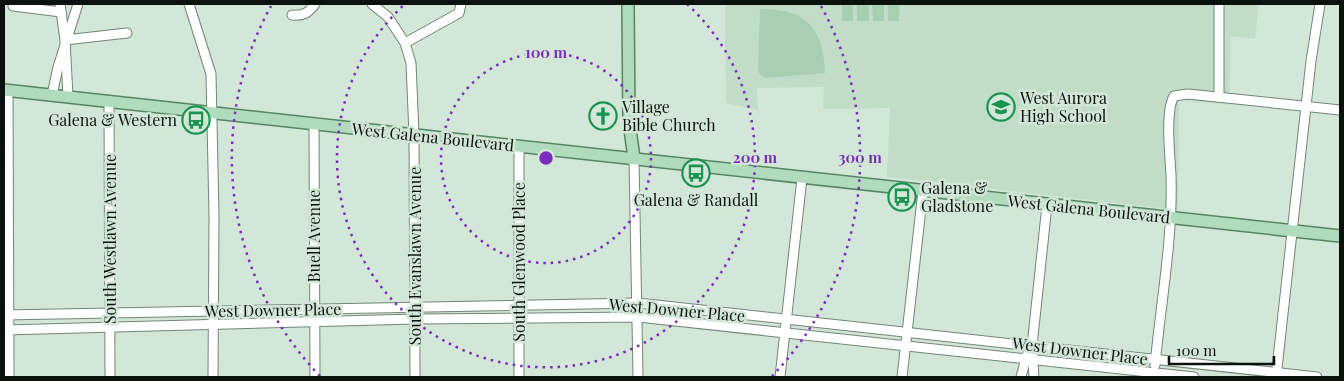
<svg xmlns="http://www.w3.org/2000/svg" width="1344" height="381" font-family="'Playfair Display',serif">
<rect width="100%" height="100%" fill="#d2e7d7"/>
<!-- built -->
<path fill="#c1ddc7" d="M 725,4 L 1259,4 L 1255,39 L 1231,36 L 1229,105 L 1179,100 L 1178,210 L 887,177 L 890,108 L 823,109 L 824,87 L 757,88 L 758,110 L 726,103 Z"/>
<!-- garden -->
<g fill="#a8cfb2">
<rect x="842" y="4" width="11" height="17"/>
<rect x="857" y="4" width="12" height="17"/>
<path d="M 872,4 L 884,4 L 884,21 L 873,21 Z"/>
<rect x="888" y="4" width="11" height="17"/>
<path d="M 760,9 C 807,9 823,28 825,73 L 765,78 L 758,72 Z"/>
</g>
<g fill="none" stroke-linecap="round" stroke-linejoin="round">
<!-- minor casing -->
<g stroke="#728677" stroke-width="11">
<g id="minor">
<path d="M 60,4 L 65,40 L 68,96"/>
<path d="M 189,4 L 211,74 L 214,216 L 213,377"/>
<path d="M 372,4 L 388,17 L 405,43 L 411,63 L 414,135 L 415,377"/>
<path d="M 1219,4 L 1219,97"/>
<path d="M 13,6 L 61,12"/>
<path d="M 292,15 C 304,16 308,13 315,4"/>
<path d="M 65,40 L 127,33"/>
<path d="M 405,43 L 459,13 L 461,4"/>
<path d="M 8,90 L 9,377"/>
<path d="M 52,95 L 58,67 L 78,4"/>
<path d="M 109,101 L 110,377"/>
<path d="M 314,124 L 315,377"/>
<path d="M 519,146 L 519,377"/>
<path d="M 634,158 L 638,377"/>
<path d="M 4,315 L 638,303 L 1317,377"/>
<path d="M 4,330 L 416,319 L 638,317 L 1194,377"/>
<path d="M 1155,365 C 1161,301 1173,239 1171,175 C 1170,156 1165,111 1174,96 L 1188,94 L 1340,110"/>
<path d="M 780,377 L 802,178"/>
<path d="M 902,377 L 923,191"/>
<path d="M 1021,377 L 1027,355"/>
<path d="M 1034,377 L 1032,346 L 1047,205"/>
<path d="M 1276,377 L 1311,61 L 1320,4"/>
</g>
</g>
<!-- major casing -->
<g stroke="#548663" stroke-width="14">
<g id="major">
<path d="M 628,4 L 629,122 L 634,158"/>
<path d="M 4,90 L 1340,236"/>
</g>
</g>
<!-- minor -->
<use href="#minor" stroke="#fff" stroke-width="9"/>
<!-- major -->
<use href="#major" stroke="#b0dcbd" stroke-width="11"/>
</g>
<!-- distance rings -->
<g fill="none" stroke="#7b2cbf" stroke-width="2.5" stroke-dasharray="2.5 5">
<circle cx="546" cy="158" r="105"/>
<path d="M687 4A209 209 0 1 1 405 4"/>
<path d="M320 376A314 314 0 0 1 271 6M821 6A314 314 0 0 1 772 376"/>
</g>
<!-- icons -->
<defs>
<g id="school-ring" transform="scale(1.4375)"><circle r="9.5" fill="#d2e7d7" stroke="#199350" stroke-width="1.5"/><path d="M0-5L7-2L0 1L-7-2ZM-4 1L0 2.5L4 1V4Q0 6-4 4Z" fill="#199350"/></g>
<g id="church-ring" transform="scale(1.4375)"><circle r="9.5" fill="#d2e7d7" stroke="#199350" stroke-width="1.5"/><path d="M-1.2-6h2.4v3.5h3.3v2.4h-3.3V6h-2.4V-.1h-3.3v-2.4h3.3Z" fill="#199350"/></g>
<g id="bus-ring" transform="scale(1.4375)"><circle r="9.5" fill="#d2e7d7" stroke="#199350" stroke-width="1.5"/><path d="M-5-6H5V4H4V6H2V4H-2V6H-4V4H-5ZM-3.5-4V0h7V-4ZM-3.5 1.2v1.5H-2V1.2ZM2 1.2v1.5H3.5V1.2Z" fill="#199350"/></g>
</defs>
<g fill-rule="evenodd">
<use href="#school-ring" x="1001" y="107"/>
<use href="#church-ring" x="603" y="116"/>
<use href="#bus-ring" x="196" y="120"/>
<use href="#bus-ring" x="696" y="173"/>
<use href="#bus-ring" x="902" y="197"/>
</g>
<g text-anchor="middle" stroke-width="5" stroke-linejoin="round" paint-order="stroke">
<!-- poi labels -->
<g font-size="16" fill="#0b120d" stroke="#d2e7d7" text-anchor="start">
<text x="1020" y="104">West Aurora<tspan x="1020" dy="18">High School</tspan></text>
<text x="622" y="113">Village<tspan x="622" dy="18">Bible Church</tspan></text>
<text x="177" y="126" text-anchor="end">Galena &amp; Western</text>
<text x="921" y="194">Galena &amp;<tspan x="921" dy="18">Gladstone</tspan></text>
<text x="696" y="206" text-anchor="middle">Galena &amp; Randall</text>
</g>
<!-- street labels -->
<g font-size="16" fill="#0b120d" stroke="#d2e7d7">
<text transform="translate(433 137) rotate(6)" y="6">West Galena Boulevard</text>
<text transform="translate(1089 209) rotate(6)" y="6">West Galena Boulevard</text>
<text transform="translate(314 236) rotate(-90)" y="6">Buell Avenue</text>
<text transform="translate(110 239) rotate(-90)" y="6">South Westlawn Avenue</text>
<text transform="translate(415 256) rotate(-90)" y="6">South Evanslawn Avenue</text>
<text transform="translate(519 262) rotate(-90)" y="6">South Glenwood Place</text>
<text transform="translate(273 310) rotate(-1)" y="6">West Downer Place</text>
<text transform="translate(677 310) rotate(5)" y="6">West Downer Place</text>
<text transform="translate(1080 351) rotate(7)" y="6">West Downer Place</text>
</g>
</g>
<circle cx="546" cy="158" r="8" fill="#7b2cbf" stroke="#d2e7d7" stroke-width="2.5"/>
<g font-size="15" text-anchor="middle" font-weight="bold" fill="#7b2cbf" stroke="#d2e7d7" stroke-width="5" stroke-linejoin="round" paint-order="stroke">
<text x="546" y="58">100 m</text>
<text x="755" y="163">200 m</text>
<text x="860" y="163">300 m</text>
</g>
<!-- border -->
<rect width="1344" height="381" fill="none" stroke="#0b120d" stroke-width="10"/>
<!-- scale -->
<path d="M1169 356v8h105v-8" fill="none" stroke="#0b120d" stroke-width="2.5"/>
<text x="1176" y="356" font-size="15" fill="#0b120d" stroke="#d2e7d7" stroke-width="4" paint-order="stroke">100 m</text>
</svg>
